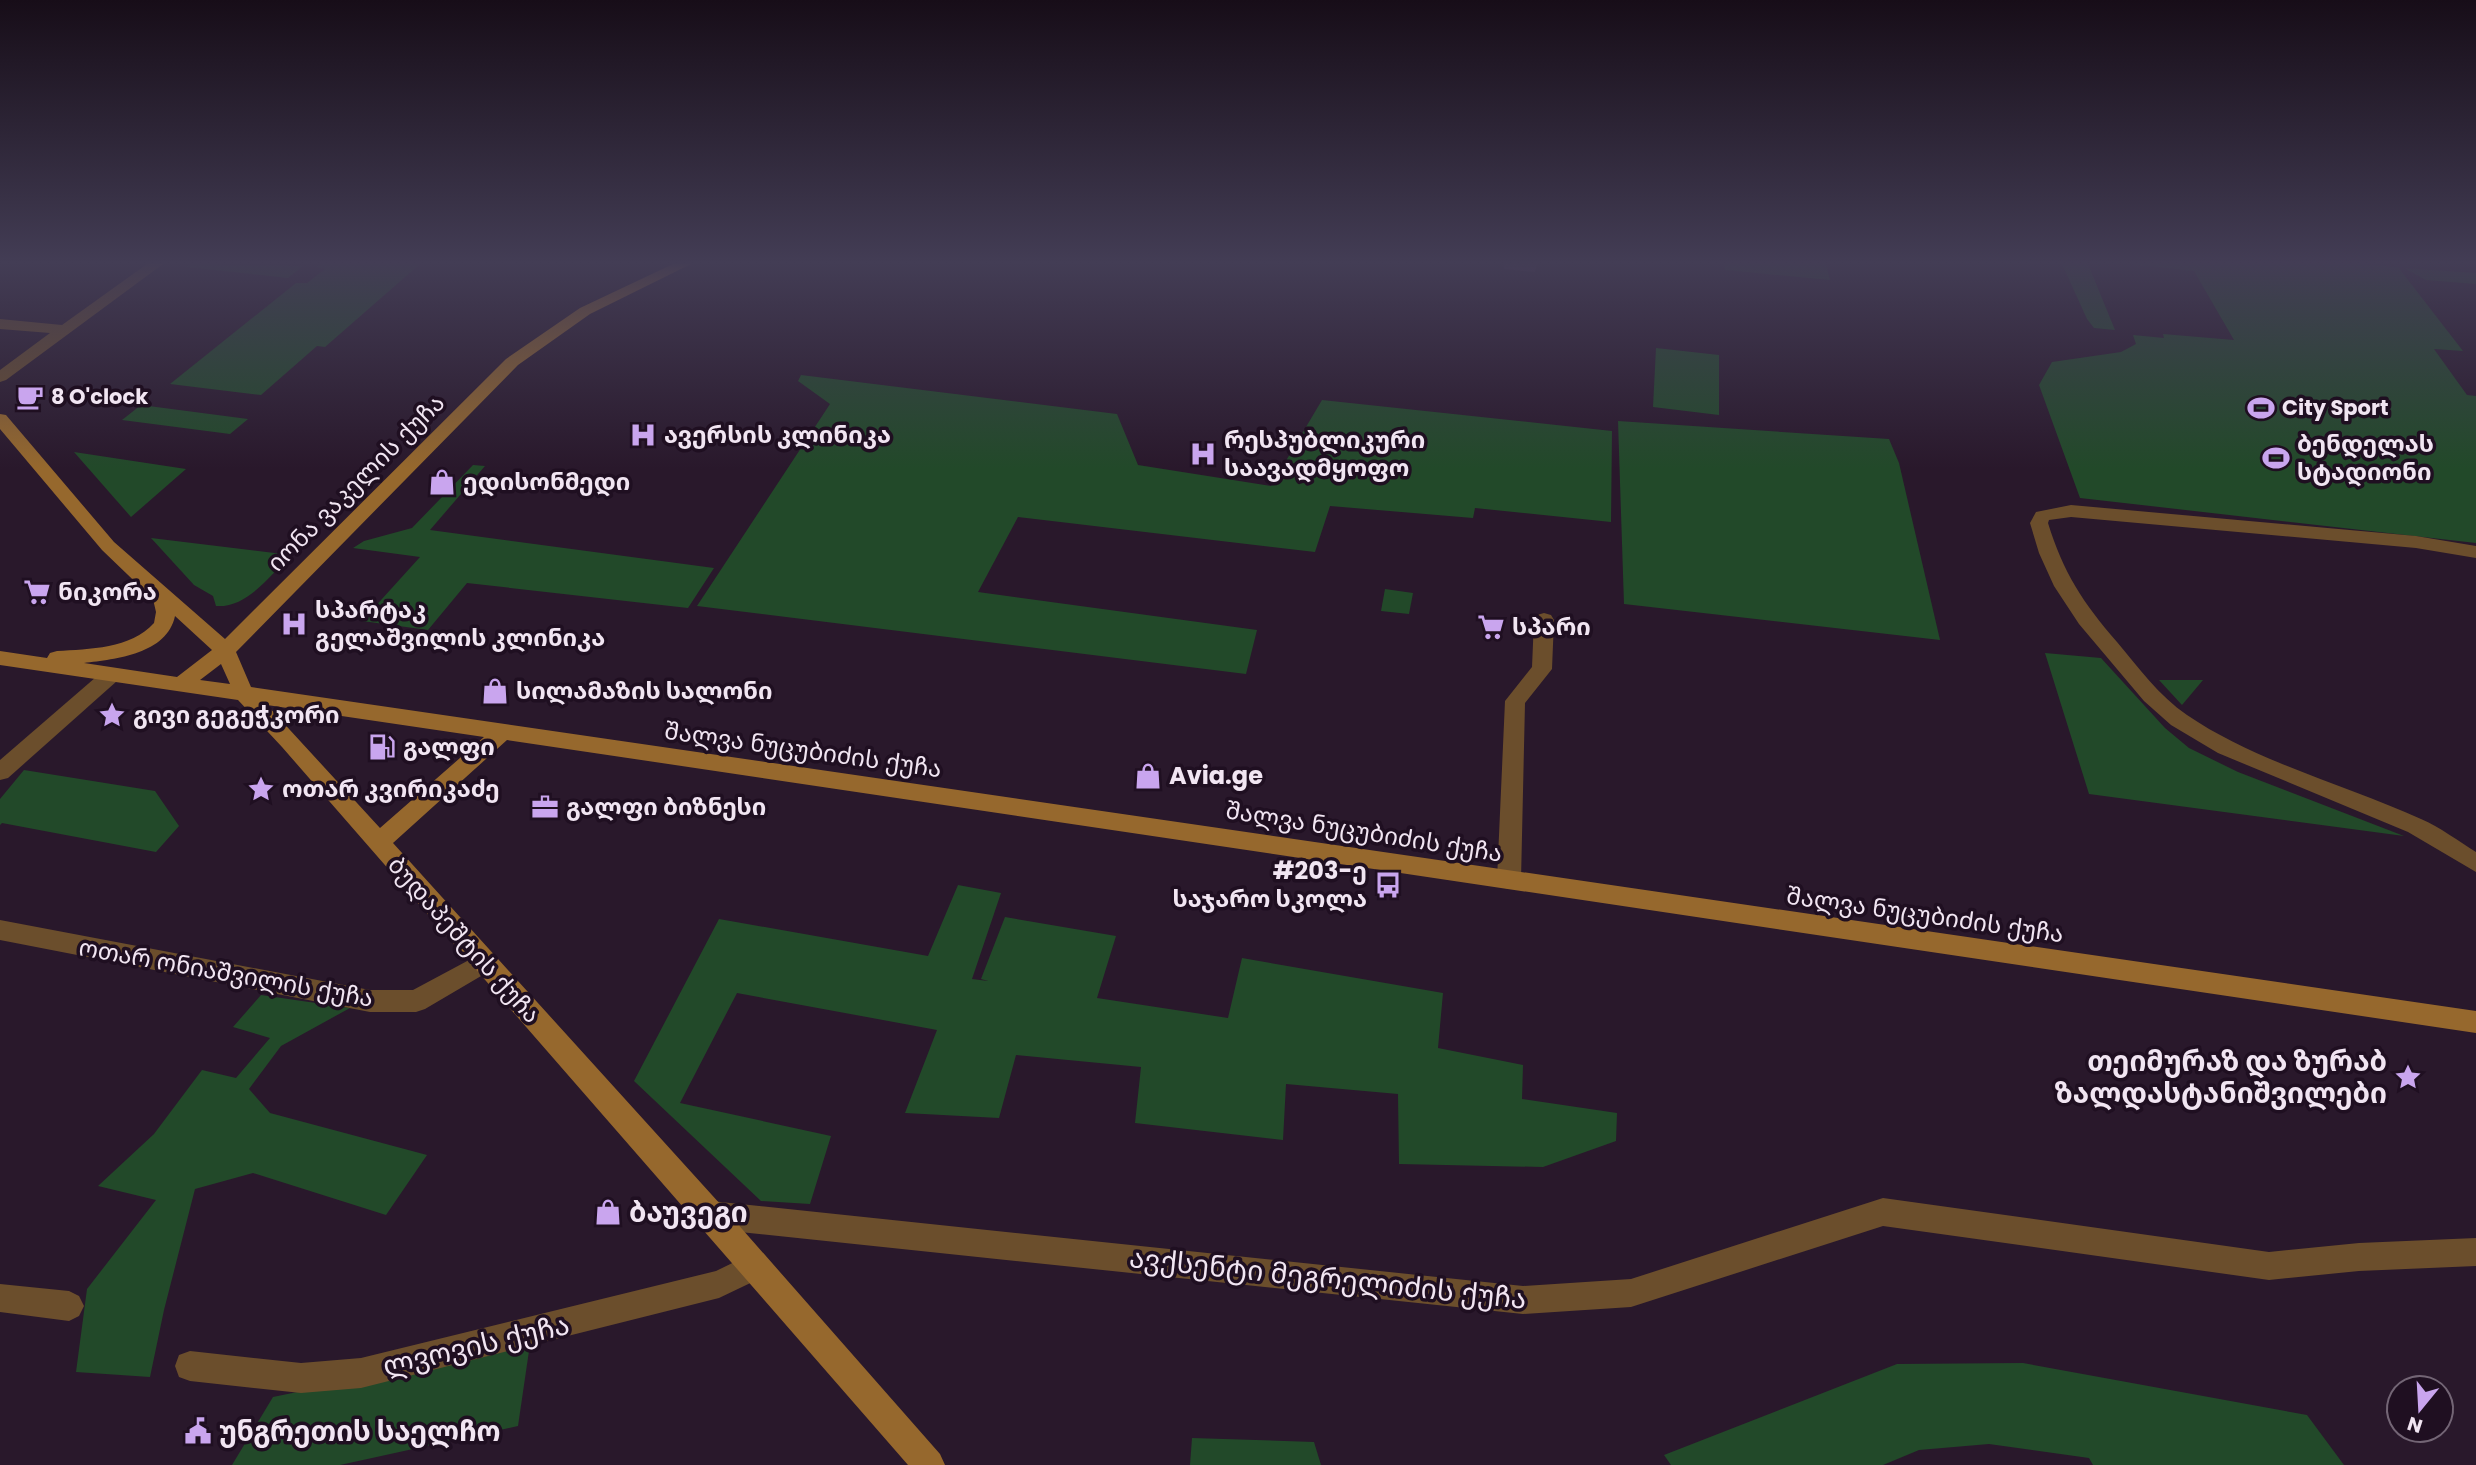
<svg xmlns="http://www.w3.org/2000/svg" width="2476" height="1465" font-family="Poppins,'Noto Sans Georgian',sans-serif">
<rect width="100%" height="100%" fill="#29182b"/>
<!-- green -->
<g fill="#224929">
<path d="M 191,264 L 303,266 L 288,278 L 186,267 Z"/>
<path d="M 320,264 L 420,264 L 325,347 L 317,346 L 261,395 L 170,384 L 296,283 L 307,283 L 325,269 L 316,267 Z"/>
<path d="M 1724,264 L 1826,264 L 1830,280 L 1725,270 Z"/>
<path d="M 2062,264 L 2088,264 L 2115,330 L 2094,328 L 2087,319 Z"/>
<path d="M 2130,264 L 2362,264 L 2398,267 L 2463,351 L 2434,349 L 2467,395 L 2476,396 L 2476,543 L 2080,498 L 2039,385 L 2052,362 L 2121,352 L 2136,344 L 2133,335 L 2164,338 L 2163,334 L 2234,340 L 2194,271 Z"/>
<path d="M 2404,268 L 2476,273 L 2476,284 L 2426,280 Z"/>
<path d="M 1656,348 L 1719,355 L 1719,415 L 1653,407 Z"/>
<path d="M 801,375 L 1117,414 L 1138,465 L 1271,486 L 1322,400 L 1612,431 L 1611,522 L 1475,508 L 1473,518 L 1330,506 L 1315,552 L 1018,517 L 978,592 L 1257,630 L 1246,674 L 697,606 L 830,404 L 798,381 Z"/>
<path d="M 141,405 L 248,419 L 230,434 L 122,420 Z"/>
<path d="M 1618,421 L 1889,439 L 1899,463 L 1940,640 L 1624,604 Z"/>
<path d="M 74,452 L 186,469 L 131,517 Z"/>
<path d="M 473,465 L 485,466 L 430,530 L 714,568 L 688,608 L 467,583 L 428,630 L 362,621 L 420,557 L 353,548 L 364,541 L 412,528 Z"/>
<path d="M 151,538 L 291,555 C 270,575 248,608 216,606 L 213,596 L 194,585 Z"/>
<path d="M 1385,589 L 1413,593 L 1409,614 L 1381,611 Z"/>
<path d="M 2045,653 L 2101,658 L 2165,728 L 2189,748 L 2238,772 L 2404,836 L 2089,794 Z"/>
<path d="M 2159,680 L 2203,680 L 2182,705 Z"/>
<path d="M 24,770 L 155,791 L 179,826 L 156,852 L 2,823 L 0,825 L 0,799 Z"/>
<path d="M 958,885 L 1001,893 L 972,979 L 988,981 L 981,979 L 1005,917 L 1116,936 L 1097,998 L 1228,1018 L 1242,958 L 1443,993 L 1438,1048 L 1523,1065 L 1522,1099 L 1617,1113 L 1616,1141 L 1543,1167 L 1399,1164 L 1398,1094 L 1286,1084 L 1283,1140 L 1135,1123 L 1141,1067 L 1016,1055 L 999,1118 L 905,1113 L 937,1030 L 737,993 L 680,1103 L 831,1136 L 810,1204 L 761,1201 L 634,1081 L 719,919 L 928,956 Z"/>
<path d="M 261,995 L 350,1008 L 281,1046 L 249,1089 L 270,1113 L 427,1155 L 386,1215 L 253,1173 L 195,1189 L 164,1310 L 150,1377 L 76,1372 L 87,1289 L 156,1200 L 98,1186 L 154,1134 L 202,1070 L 236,1078 L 270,1038 L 233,1027 Z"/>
<path d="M 530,1344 L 518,1426 L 340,1465 L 232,1465 L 273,1397 Z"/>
<path d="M 2023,1363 L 2307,1415 L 2344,1465 L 2093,1465 L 2089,1458 L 1989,1444 L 1919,1450 L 1883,1465 L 1671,1465 L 1664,1455 L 1897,1364 Z"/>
<path d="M 1192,1438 L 1314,1442 L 1321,1465 L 1190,1465 Z"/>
</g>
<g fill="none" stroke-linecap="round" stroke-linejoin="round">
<!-- minor -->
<g fill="#6b4e2c" fill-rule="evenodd">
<path d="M 147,264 L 163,264 L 6,380 L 0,382 L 0,370 L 50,333 L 0,329 L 0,319 L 62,325 Z"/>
<path d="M 2071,505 L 2416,536 L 2476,546 L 2476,558 L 2416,548 L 2071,517 L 2049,520 L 2048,523 C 2063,572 2083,603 2117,642 C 2138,667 2159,696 2187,715 C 2254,761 2346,785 2421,819 C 2440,827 2458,841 2476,852 L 2476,872 L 2408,832 L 2218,753 L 2171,725 L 2144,701 L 2079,624 L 2054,586 L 2039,553 L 2030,523 L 2036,512 Z"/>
<path d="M 1544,613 L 1551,615 L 1554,620 L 1552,669 L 1525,703 L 1521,880 L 1517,887 L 1509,889 L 1501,887 L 1497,880 L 1505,701 L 1532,667 L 1534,620 L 1537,615 Z"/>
<path d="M 110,669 L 117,671 L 120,676 L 117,681 L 8,778 L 0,780 L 0,760 L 103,671 Z"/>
<path d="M 0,920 L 370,990 L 413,990 L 484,952 L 493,955 L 496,962 L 493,969 L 425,1009 L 416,1012 L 370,1012 L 0,940 Z"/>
<path d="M 1883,1198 L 2269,1252 L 2359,1243 L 2476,1238 L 2476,1266 L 2359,1271 L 2269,1280 L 1883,1226 L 1631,1307 L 1523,1314 L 711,1229 L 701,1225 L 697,1215 L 701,1205 L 711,1201 L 1523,1286 L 1631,1279 Z"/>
<path d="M 755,1252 L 765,1256 L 769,1266 L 765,1276 L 719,1298 L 361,1388 L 301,1393 L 190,1381 L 179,1377 L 175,1366 L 179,1355 L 190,1351 L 301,1363 L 361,1358 L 716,1271 Z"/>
<path d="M 0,1284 L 69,1291 L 79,1296 L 84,1306 L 79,1316 L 69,1321 L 0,1312 Z"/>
</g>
<!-- secondary -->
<path fill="#96682d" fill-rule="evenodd" d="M 673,264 L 691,264 L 590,314 L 518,365 L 236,652 L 251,687 L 2476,1011 L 2476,1033 L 507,740 L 393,843 L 721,1205 L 940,1454 L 945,1465 L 908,1465 L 282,747 L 238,700 L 0,665 L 0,651 L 47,658 L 50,653 L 57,651 C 89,649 131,649 154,623 L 156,612 L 153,599 L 102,550 L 0,429 L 0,414 L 6,415 L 114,542 L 225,639 L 506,359 L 580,308 ZM 175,616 L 212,650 L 177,677 L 84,663 C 116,659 167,654 175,616 ZM 221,664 L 230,684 L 200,680 ZM 267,705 L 484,737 L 380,828 Z"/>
</g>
<!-- wall -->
<path fill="#4e2c52" d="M 1504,264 L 1537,264 L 1535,272 L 1504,269 Z"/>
<!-- sky -->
<linearGradient id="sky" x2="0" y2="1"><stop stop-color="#170d18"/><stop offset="0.56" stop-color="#433d55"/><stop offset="1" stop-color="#433d55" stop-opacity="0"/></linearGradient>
<rect width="2476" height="469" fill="url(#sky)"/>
<!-- icons -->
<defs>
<g id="cafe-bare" transform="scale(2.1)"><path d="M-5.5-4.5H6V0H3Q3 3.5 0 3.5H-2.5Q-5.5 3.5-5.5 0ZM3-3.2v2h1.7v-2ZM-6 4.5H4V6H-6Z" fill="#c9a5ee" stroke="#1f0f21" stroke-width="2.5" paint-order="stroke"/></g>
<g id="stadium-bare" transform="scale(2.1)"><path d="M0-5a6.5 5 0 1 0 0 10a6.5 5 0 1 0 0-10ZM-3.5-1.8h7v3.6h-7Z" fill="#c9a5ee" stroke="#1f0f21" stroke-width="2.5" paint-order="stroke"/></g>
<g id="hospital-bare" transform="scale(2.1)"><path d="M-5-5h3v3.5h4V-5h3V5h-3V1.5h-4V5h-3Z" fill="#c9a5ee" stroke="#1f0f21" stroke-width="2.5" paint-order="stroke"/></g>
<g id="shop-bare" transform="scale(2.1)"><path d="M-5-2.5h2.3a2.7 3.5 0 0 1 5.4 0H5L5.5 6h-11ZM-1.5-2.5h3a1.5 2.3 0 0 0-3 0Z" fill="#c9a5ee" stroke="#1f0f21" stroke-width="2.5" paint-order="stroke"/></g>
<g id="supermarket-bare" transform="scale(2.1)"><path d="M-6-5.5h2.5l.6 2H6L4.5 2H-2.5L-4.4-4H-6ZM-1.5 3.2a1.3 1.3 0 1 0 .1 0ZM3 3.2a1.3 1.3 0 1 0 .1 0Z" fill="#c9a5ee" stroke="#1f0f21" stroke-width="2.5" paint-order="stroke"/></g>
<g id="sight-bare" transform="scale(2.1)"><path d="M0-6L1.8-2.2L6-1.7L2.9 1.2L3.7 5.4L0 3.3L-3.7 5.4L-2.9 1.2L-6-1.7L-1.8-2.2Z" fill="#c9a5ee" stroke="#1f0f21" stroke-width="2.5" paint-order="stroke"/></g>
<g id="fuel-bare" transform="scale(2.1)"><path d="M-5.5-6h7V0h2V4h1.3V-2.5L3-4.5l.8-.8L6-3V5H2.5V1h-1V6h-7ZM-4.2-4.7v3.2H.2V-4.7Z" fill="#c9a5ee" stroke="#1f0f21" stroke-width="2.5" paint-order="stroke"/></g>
<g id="office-bare" transform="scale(2.1)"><path d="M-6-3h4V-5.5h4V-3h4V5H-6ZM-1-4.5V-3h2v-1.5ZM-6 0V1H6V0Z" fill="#c9a5ee" stroke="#1f0f21" stroke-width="2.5" paint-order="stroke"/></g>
<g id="bus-bare" transform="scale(2.1)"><path d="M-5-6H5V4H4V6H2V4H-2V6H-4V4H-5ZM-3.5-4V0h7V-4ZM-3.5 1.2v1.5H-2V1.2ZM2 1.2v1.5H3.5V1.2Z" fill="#c9a5ee" stroke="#1f0f21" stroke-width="2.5" paint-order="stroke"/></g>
<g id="civic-bare" transform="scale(2.1)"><path d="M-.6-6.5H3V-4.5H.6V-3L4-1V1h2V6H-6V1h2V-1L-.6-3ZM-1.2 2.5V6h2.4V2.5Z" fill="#c9a5ee" stroke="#1f0f21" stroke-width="2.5" paint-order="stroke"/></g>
</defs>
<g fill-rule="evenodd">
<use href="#cafe-bare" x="30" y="397"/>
<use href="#stadium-bare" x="2261" y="408"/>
<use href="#hospital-bare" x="643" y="435"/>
<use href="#hospital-bare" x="1203" y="454"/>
<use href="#stadium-bare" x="2276" y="458"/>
<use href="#shop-bare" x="442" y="482"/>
<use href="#supermarket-bare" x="37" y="592"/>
<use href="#hospital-bare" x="294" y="624"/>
<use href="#supermarket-bare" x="1491" y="627"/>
<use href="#shop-bare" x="495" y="691"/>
<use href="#sight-bare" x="112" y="715"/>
<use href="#fuel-bare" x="382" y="747"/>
<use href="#shop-bare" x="1148" y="776"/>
<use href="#sight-bare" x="261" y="789"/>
<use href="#office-bare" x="545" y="807"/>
<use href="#bus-bare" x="1388" y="885"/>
<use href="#sight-bare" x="2408" y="1077"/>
<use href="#shop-bare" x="608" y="1212"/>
<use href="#civic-bare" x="198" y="1431"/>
</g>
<g text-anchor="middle" stroke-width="7" stroke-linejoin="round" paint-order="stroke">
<!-- far-poi labels -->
<g font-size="21" font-weight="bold" fill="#f1e5f2" stroke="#1f0f21" text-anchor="start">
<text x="51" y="404">8 O'clock</text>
<text x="2282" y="415">City Sport</text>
</g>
<!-- poi labels -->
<g font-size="24" font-weight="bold" fill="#f1e5f2" stroke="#1f0f21" text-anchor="start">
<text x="664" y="443">ავერსის კლინიკა</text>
<text x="1224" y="448">რესპუბლიკური<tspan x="1224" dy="28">საავადმყოფო</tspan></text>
<text x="2297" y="452">ბენდელას<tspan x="2297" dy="28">სტადიონი</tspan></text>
<text x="463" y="490">ედისონმედი</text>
<text x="58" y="600">ნიკორა</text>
<text x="315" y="618">სპარტაკ<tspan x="315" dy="28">გელაშვილის კლინიკა</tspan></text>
<text x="1512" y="635">სპარი</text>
<text x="516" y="699">სილამაზის სალონი</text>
<text x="133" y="723">გივი გეგეჭკორი</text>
<text x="403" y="755">გალფი</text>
<text x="1169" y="784">Avia.ge</text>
<text x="282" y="797">ოთარ კვირიკაძე</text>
<text x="566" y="815">გალფი ბიზნესი</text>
<text x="1367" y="879" text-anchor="end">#203-ე<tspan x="1367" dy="28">საჯარო სკოლა</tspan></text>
</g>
<!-- street labels -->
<g font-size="24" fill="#f1e5f2" stroke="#1f0f21">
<text transform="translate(356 483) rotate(-45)" y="8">იონა ვაკელის ქუჩა</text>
<text transform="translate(803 750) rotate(8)" y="8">შალვა ნუცუბიძის ქუჩა</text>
<text transform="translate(1364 832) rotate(9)" y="8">შალვა ნუცუბიძის ქუჩა</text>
<text transform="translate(1925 915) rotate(8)" y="8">შალვა ნუცუბიძის ქუჩა</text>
<text transform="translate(464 940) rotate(48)" y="8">ბუდაპეშტის ქუჩა</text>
<text transform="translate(226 973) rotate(10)" y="8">ოთარ ონიაშვილის ქუჩა</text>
</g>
<!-- near-poi labels -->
<g font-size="28" font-weight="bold" fill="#f1e5f2" stroke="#1f0f21" text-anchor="start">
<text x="2387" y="1071" text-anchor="end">თეიმურაზ და ზურაბ<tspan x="2387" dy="32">ზალდასტანიშვილები</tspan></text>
<text x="629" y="1222">ბაუვეგი</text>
<text x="219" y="1441">უნგრეთის საელჩო</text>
</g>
<!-- near-street labels -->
<g font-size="28" fill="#f1e5f2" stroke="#1f0f21">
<text transform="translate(1328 1278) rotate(6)" y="10">ავქსენტი მეგრელიძის ქუჩა</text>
<text transform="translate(476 1345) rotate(-13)" y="10">ლვოვის ქუჩა</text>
</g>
</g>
<!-- north arrow -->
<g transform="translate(2420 1409) rotate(198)"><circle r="33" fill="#1f0f21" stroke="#736575" stroke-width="2"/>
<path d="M0-5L12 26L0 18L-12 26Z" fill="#c9a5ee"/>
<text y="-10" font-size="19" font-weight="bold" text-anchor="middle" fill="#f1e5f2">N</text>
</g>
</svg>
